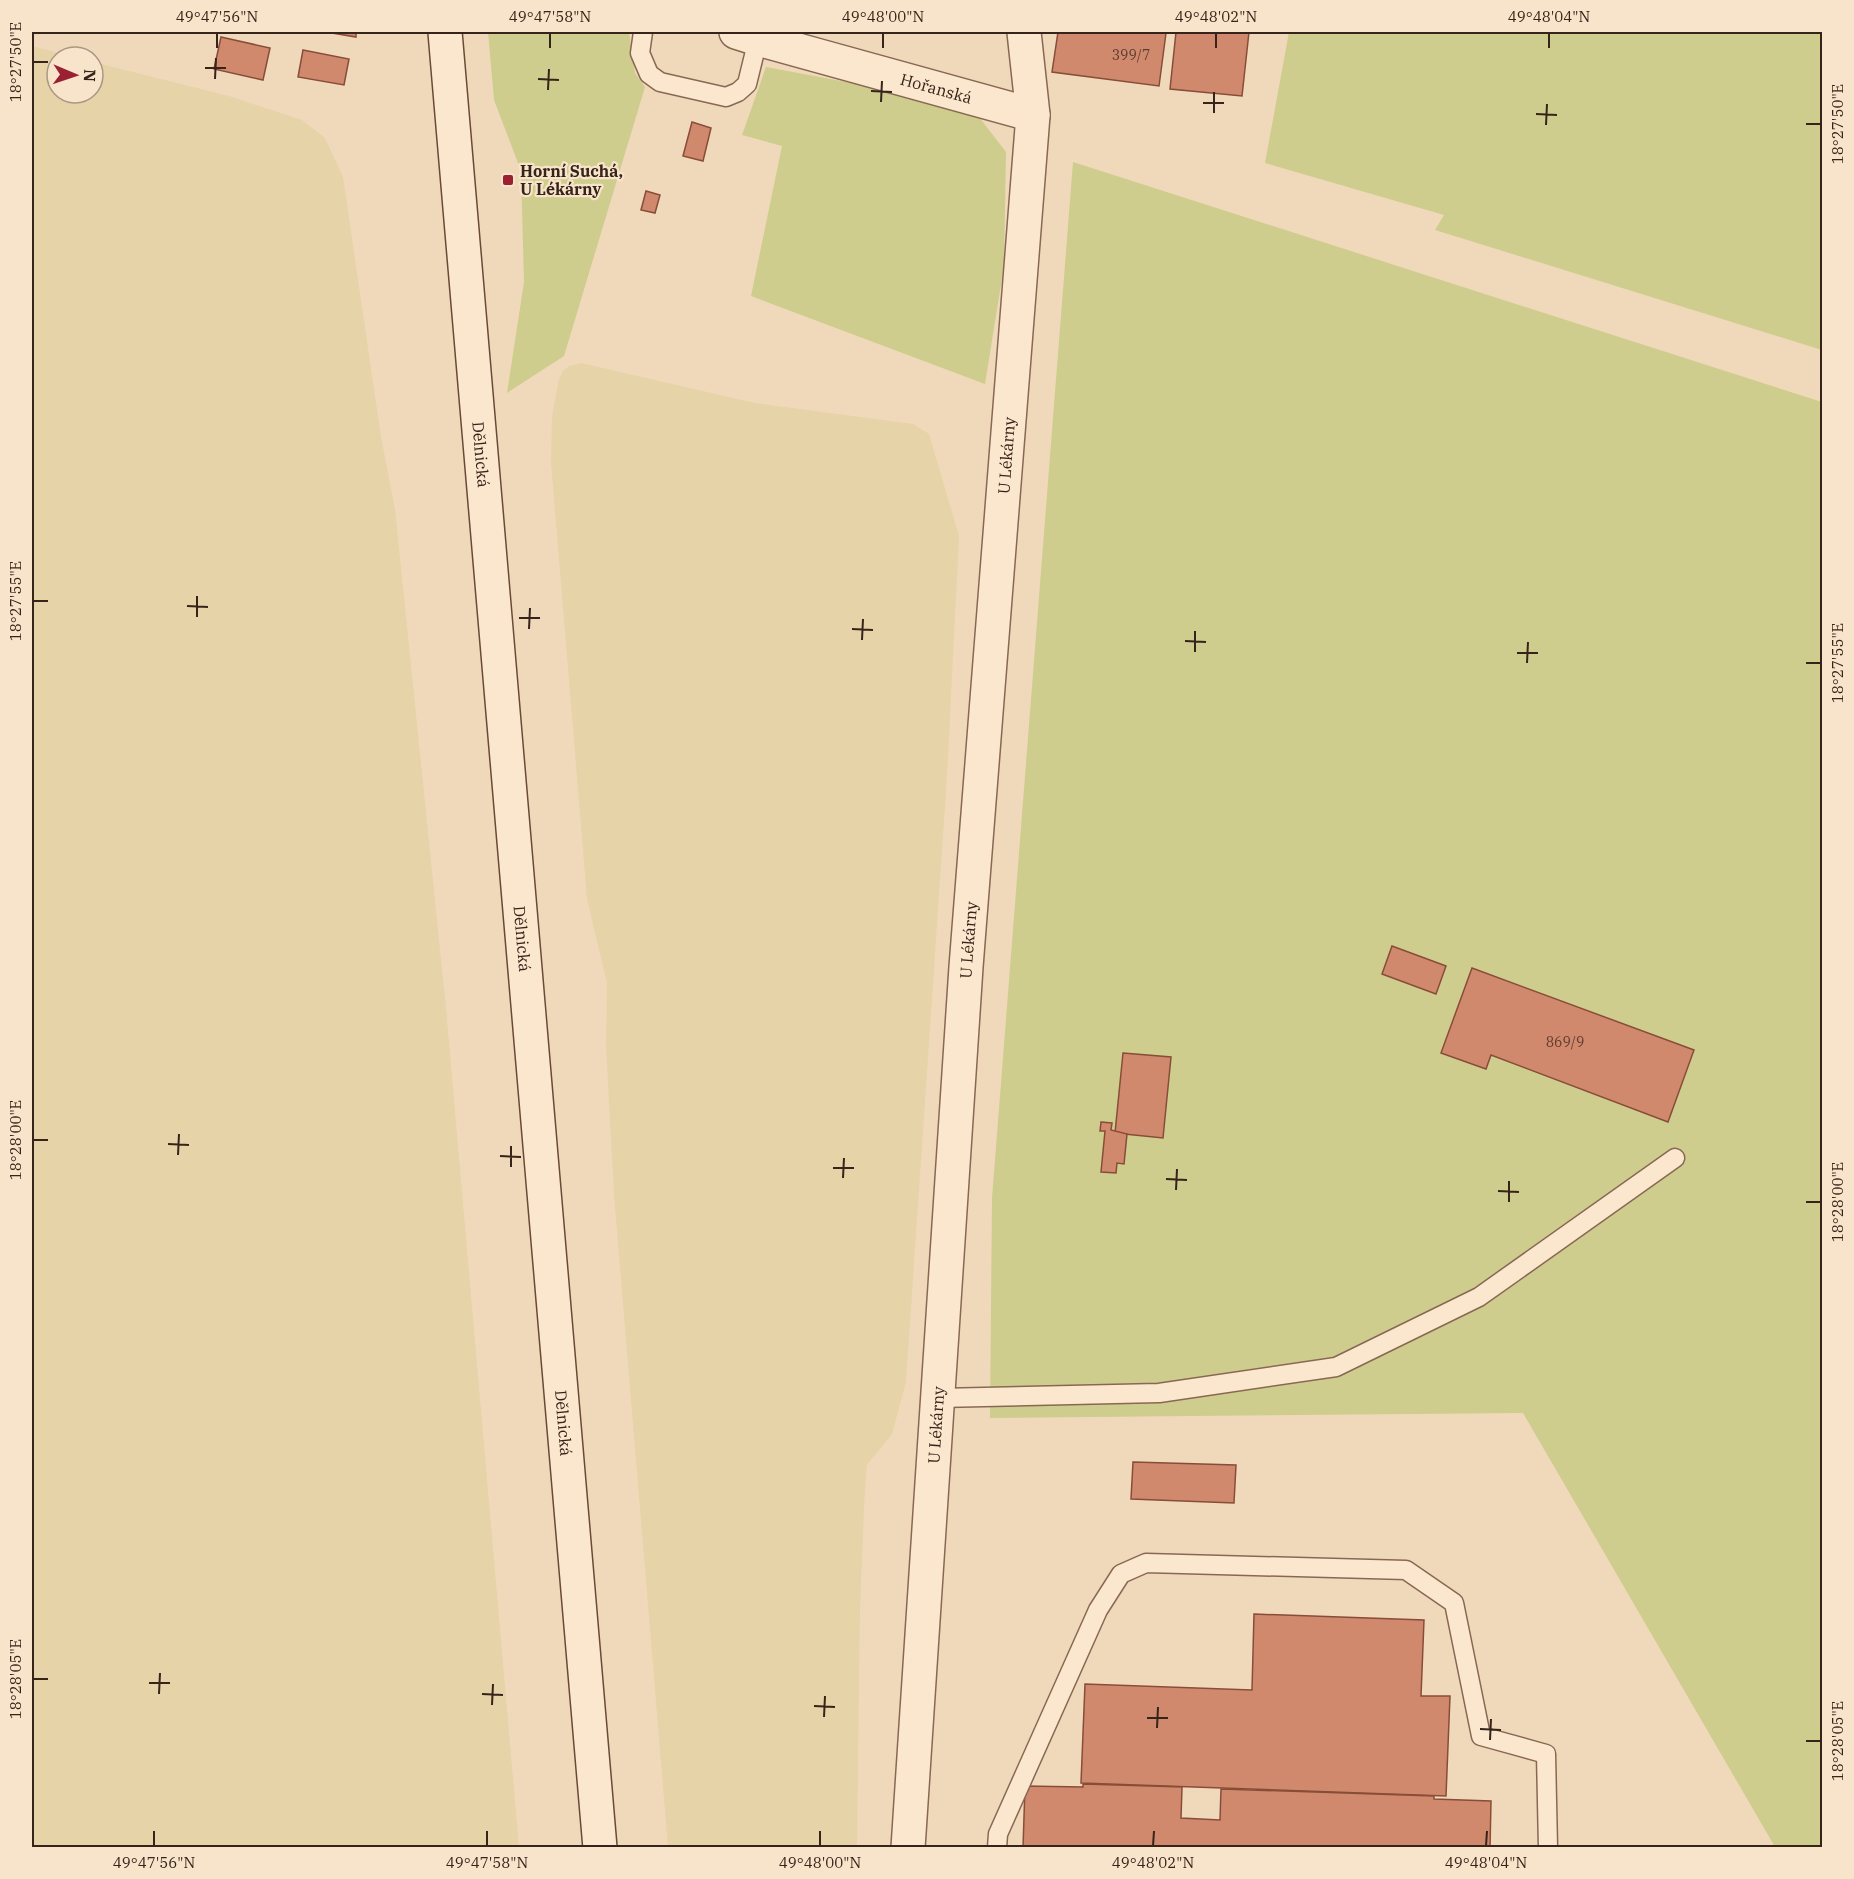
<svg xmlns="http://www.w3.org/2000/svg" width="1854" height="1879" font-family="'IBM Plex Serif',serif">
<rect width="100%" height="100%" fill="#f0d9ba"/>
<!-- farmland -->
<g fill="#e6d3a7">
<path d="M 32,46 L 75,57 L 57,57 L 57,93 L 93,93 L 93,62 L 229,96 L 302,120 L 325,138 L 343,177 L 381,437 L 395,509 L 446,1008 L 519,1847 L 32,1847 Z"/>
<path d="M 581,363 L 755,403 L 913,424 L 929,434 L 959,536 L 947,777 L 906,1382 L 892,1434 L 867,1465 L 864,1506 L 860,1609 L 857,1847 L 668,1847 L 614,1195 L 606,1046 L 607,983 L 587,899 L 551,462 L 552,416 L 559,379 L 563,371 L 569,366 Z"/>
</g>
<!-- green -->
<g fill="#cecd8e">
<path d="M 488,32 L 629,32 L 635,73 L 645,87 L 564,356 L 507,393 L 524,282 L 521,171 L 494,100 Z"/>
<path d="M 1289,32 L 1822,32 L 1822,350 L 1435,230 L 1444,215 L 1265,163 Z"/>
<path d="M 766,67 L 895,91 L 979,117 L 1006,152 L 1004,266 L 985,384 L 751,296 L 782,146 L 742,135 Z"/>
<path d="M 1073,162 L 1822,402 L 1822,1847 L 1775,1847 L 1523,1413 L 990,1418 L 992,1198 Z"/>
</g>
<!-- building -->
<g fill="#d1896e" stroke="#884d38" stroke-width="1.5">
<path d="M 326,32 L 356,32 L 356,37 Z"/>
<path d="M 1058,32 L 1149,32 L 1166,33 L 1159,86 L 1052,72 Z"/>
<path d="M 1176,32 L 1249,32 L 1242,96 L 1170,89 Z"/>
<path d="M 221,37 L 270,48 L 263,80 L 214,69 Z"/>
<path d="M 303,50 L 349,59 L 344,85 L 298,77 Z"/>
<path d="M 692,122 L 711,128 L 703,161 L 683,156 Z"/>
<path d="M 646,191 L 660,195 L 655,213 L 641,210 Z"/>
<path d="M 1392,946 L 1446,966 L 1436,994 L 1382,974 Z"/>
<path d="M 1472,968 L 1694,1050 L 1668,1122 L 1491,1055 L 1486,1069 L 1441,1053 Z"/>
<path d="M 1123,1053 L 1171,1057 L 1163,1138 L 1115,1133 Z"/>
<path d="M 1101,1122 L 1112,1123 L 1111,1130 L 1127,1134 L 1124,1164 L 1117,1163 L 1116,1173 L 1101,1172 L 1105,1131 L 1100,1131 Z"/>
<path d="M 1133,1462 L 1236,1465 L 1234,1503 L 1131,1499 Z"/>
<path d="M 1254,1614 L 1424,1620 L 1421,1696 L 1450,1696 L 1446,1796 L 1081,1783 L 1085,1684 L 1252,1690 Z"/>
<path d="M 1083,1784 L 1182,1787 L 1181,1818 L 1220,1820 L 1221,1789 L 1434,1796 L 1434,1799 L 1491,1801 L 1490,1848 L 1023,1848 L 1025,1786 L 1083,1787 Z"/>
</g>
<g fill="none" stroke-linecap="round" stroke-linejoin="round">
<!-- service casing -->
<g stroke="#886854" stroke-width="21">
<g id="service">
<path d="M 643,32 L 640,53 L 649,74 L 660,82 L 726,97 L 738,92 L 747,84 L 758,39"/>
<path d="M 939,1398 L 1159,1393 L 1336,1367 L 1479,1297 L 1675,1158"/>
<path d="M 997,1848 L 998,1834 L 1098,1610 L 1121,1574 L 1146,1563 L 1406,1570 L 1454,1603 L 1481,1736 L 1546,1754 L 1548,1848"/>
</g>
</g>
<!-- minor casing -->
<g stroke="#886854" stroke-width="36">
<g id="minor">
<path id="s1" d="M 736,32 L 758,39 L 1033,115"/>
<path id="s2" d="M 908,1848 L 966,967 L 1033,115 L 1024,32"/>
</g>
</g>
<!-- secondary casing -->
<g stroke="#694a37" stroke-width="36">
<g id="secondary">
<path id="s3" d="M 445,32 L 600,1848"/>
</g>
</g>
<!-- service -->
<use href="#service" stroke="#fbe7ce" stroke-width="18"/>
<!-- minor -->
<use href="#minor" stroke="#fbe7ce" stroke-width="33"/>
<!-- secondary -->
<use href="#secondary" stroke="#fbe7ce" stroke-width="33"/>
</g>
<!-- ticks -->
<path fill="none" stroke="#36231a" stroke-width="2" d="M 217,48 L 217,33M 550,48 L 550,33M 883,48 L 883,33M 1216,48 L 1216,33M 1549,48 L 1549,33M 33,62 L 48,62M 205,68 L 226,68M 215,79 L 216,58M 538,79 L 559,80M 548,90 L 549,69M 871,91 L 892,92M 881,102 L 882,81M 1203,103 L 1224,103M 1214,113 L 1214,92M 1536,114 L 1557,115M 1806,124 L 1821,124M 1546,125 L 1547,104M 33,601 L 48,601M 187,606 L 208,607M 197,617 L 197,596M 519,618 L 540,618M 529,629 L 530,608M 852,629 L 873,630M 862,640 L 863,619M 1185,641 L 1206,642M 1195,652 L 1195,631M 1517,653 L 1538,653M 1527,663 L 1528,642M 1806,663 L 1821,663M 33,1140 L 48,1140M 168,1144 L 189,1145M 178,1155 L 179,1134M 500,1156 L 521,1157M 511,1167 L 511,1146M 833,1168 L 854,1168M 843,1178 L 844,1158M 1166,1179 L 1187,1180M 1176,1190 L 1177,1169M 1498,1191 L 1519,1192M 1509,1202 L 1509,1181M 1806,1202 L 1821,1202M 33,1679 L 48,1679M 149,1683 L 170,1683M 159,1694 L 160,1673M 482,1694 L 503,1695M 492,1705 L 493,1684M 814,1706 L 835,1707M 824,1717 L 825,1696M 1147,1718 L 1168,1718M 1157,1728 L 1158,1707M 1480,1729 L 1501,1730M 1490,1740 L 1491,1719M 1806,1741 L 1821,1741M 154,1846 L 154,1831M 487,1846 L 487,1831M 820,1846 L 820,1831M 1153,1846 L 1154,1831M 1486,1846 L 1487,1831"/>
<!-- markers -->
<rect fill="#9a2132" stroke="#f7e4ca" stroke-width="2" x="502" y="174" width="12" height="12" rx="3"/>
<g text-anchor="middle" stroke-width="4.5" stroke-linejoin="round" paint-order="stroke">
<!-- number labels -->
<g font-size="14" fill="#5d3c2f">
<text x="1131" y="60">399/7</text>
<text x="1565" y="1047">869/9</text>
</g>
<!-- street labels -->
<g font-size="16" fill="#36231a" stroke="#f7e4ca">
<text dy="6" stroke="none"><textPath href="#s1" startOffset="208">Hořanská</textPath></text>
<text dy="6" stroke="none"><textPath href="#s3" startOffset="424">Dělnická</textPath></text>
<text dy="6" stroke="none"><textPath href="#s2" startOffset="1396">U Lékárny</textPath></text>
<text dy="6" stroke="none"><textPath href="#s2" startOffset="910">U Lékárny</textPath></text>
<text dy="6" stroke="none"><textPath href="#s3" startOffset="910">Dělnická</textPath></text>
<text dy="6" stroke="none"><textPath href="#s3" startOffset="1396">Dělnická</textPath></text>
<text dy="6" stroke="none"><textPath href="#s2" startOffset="424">U Lékárny</textPath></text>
</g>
<!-- poi labels -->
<g font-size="16" font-weight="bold" fill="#36231a" stroke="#f7e4ca" text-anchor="start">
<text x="520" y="177">Horní Suchá,<tspan x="520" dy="18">U Lékárny</tspan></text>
</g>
</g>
<!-- border -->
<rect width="1854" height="1879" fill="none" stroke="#f7e4ca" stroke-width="66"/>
<!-- north arrow -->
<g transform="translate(75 75) rotate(92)"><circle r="28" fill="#f7e4ca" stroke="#aa9784" stroke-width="1.5"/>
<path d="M0-4.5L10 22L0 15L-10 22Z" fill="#9a2132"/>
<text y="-9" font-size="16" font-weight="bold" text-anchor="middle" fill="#36231a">N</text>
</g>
<rect x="33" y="33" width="1788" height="1813" fill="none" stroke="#36231a" stroke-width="2"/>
<g font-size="15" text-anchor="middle" fill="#36231a">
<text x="217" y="22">49°47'56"N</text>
<text x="550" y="22">49°47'58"N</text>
<text x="883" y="22">49°48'00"N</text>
<text x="1216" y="22">49°48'02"N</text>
<text x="1549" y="22">49°48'04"N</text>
<text transform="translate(16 62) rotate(-90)" y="5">18°27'50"E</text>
<text transform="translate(1838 124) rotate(-90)" y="5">18°27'50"E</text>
<text transform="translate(16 601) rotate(-90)" y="5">18°27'55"E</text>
<text transform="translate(1838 663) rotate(-90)" y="5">18°27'55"E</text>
<text transform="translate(16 1140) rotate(-90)" y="5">18°28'00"E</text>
<text transform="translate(1838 1202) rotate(-90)" y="5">18°28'00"E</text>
<text transform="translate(16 1679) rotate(-90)" y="5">18°28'05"E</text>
<text transform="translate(1838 1741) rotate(-90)" y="5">18°28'05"E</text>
<text x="154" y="1868">49°47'56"N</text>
<text x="487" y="1868">49°47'58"N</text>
<text x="820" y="1868">49°48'00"N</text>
<text x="1153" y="1868">49°48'02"N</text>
<text x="1486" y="1868">49°48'04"N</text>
</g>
</svg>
